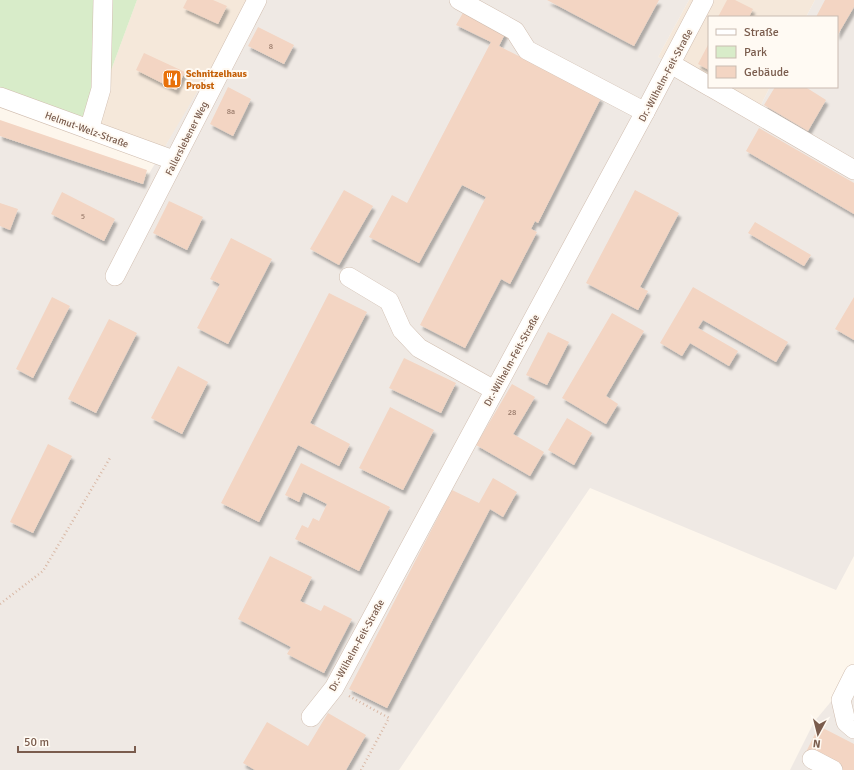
<svg xmlns="http://www.w3.org/2000/svg" width="854" height="770" font-family="Signika,sans-serif">
<defs>
<filter id="shadow"><feDropShadow dx="2.5" dy="4.5" stdDeviation="1" flood-color="#0004"/></filter>
</defs>
<rect width="100%" height="100%" fill="#fdf6ec"/>
<!-- residential -->
<g fill="#f5e8da">
<path d="M 137,0 L 254,0 L 160,155 L 89,130 Z"/>
<path d="M 689,0 L 815,0 L 806,17 L 709,17 L 709,82 L 658,57 Z"/>
<path d="M 719,87 L 770,87 L 760,107 Z"/>
</g>
<!-- industrial -->
<g fill="#efe9e4">
<path d="M 251,0 L 689,0 L 658,57 L 760,107 L 770,87 L 837,87 L 837,17 L 806,17 L 815,0 L 854,0 L 854,556 L 836,590 L 590,488 L 399,770 L 0,770 L 0,136 L 143,184 Z"/>
<path d="M 854,674 L 854,770 L 790,770 L 814,722 Z"/>
</g>
<!-- green -->
<path fill="#d8ecc9" d="M 0,0 L 137,0 L 89,130 L 0,97 Z"/>
<!-- building -->
<g fill="#f3d5c3" filter="url(#shadow)">
<path d="M 187,0 L 213,0 L 227,6 L 218,24 L 183,8 Z"/>
<path d="M 547,0 L 659,0 L 634,46 Z"/>
<path d="M 727,0 L 735,0 L 753,9 L 749,17 L 718,17 Z"/>
<path d="M 825,0 L 854,0 L 854,7 L 837,36 L 837,17 L 816,17 Z"/>
<path d="M 464,11 L 506,32 L 499,46 L 601,98 L 538,223 L 535,221 L 531,229 L 537,232 L 510,284 L 501,279 L 465,348 L 420,325 L 486,197 L 462,185 L 419,263 L 369,237 L 392,195 L 407,203 L 491,42 L 456,25 Z"/>
<path d="M 258,27 L 294,45 L 284,64 L 248,46 Z"/>
<path d="M 709,43 L 709,70 L 698,64 Z"/>
<path d="M 144,53 L 185,72 L 176,90 L 136,70 Z"/>
<path d="M 228,87 L 251,99 L 233,136 L 210,124 Z"/>
<path d="M 775,87 L 807,87 L 807,88 L 826,100 L 808,131 L 764,105 Z"/>
<path d="M 0,120 L 147,170 L 143,184 L 0,136 Z"/>
<path d="M 759,128 L 854,183 L 854,214 L 746,151 Z"/>
<path d="M 344,190 L 373,206 L 339,265 L 310,249 Z"/>
<path d="M 635,190 L 679,213 L 640,287 L 648,291 L 638,310 L 586,283 Z"/>
<path d="M 62,192 L 115,219 L 104,241 L 51,214 Z"/>
<path d="M 169,201 L 203,217 L 187,250 L 153,233 Z"/>
<path d="M 0,203 L 18,209 L 10,230 L 0,226 Z"/>
<path d="M 755,222 L 811,255 L 804,266 L 748,233 Z"/>
<path d="M 231,238 L 272,259 L 228,344 L 197,328 L 220,284 L 210,279 Z"/>
<path d="M 693,287 L 788,342 L 776,362 L 703,320 L 698,328 L 738,351 L 729,366 L 690,343 L 682,356 L 660,343 Z"/>
<path d="M 329,293 L 367,312 L 310,423 L 350,444 L 339,466 L 298,445 L 259,522 L 221,503 Z"/>
<path d="M 52,297 L 70,306 L 33,378 L 16,369 Z"/>
<path d="M 854,297 L 854,340 L 835,329 Z"/>
<path d="M 612,313 L 644,331 L 606,396 L 618,404 L 606,424 L 562,398 Z"/>
<path d="M 109,319 L 137,333 L 96,413 L 68,399 Z"/>
<path d="M 548,332 L 569,342 L 547,385 L 526,375 Z"/>
<path d="M 404,358 L 456,383 L 441,413 L 389,388 Z"/>
<path d="M 178,366 L 208,382 L 182,434 L 151,418 Z"/>
<path d="M 512,384 L 535,397 L 513,434 L 544,452 L 530,476 L 476,445 Z"/>
<path d="M 390,407 L 434,430 L 403,490 L 359,468 Z"/>
<path d="M 567,418 L 592,433 L 574,465 L 548,450 Z"/>
<path d="M 48,444 L 72,456 L 33,533 L 10,522 Z"/>
<path d="M 301,463 L 390,507 L 359,571 L 295,539 L 302,525 L 308,528 L 313,518 L 319,521 L 327,504 L 303,492 L 299,502 L 285,495 Z"/>
<path d="M 493,478 L 517,492 L 503,517 L 490,509 L 387,708 L 349,689 L 452,490 L 479,503 Z"/>
<path d="M 270,556 L 312,577 L 300,601 L 321,611 L 324,605 L 352,619 L 324,673 L 287,654 L 291,647 L 238,619 Z"/>
<path d="M 328,713 L 366,735 L 346,770 L 255,770 L 243,763 L 267,722 L 308,746 Z"/>
<path d="M 819,726 L 854,744 L 854,770 L 841,770 L 806,752 Z"/>
</g>
<g fill="none" stroke-linecap="round" stroke-linejoin="round">
<!-- minor casing -->
<g stroke="#d1beb0" stroke-width="20">
<g id="minor">
<path d="M 459,0 L 515,31 L 527,50 L 645,112"/>
<path d="M 671,64 L 709,86"/>
<path d="M 711,87 L 854,170"/>
<path d="M 0,97 L 173,160"/>
<path d="M 89,130 L 101,89 L 103,0"/>
<path d="M 115,276 L 257,0"/>
<path d="M 349,277 L 389,301 L 402,330 L 419,348 L 494,390"/>
<path d="M 854,674 L 841,700 L 846,722 L 854,729"/>
<path d="M 311,717 L 334,688 L 645,112 L 704,0"/>
<path d="M 812,759 L 833,770"/>
</g>
</g>
<!-- path -->
<g stroke="#d9b8a5" stroke-width="2.5" stroke-dasharray="1 3" stroke-linecap="butt">
<path d="M 0,604 L 43,571 L 110,458"/>
<path d="M 349,696 L 389,718 L 361,770"/>
</g>
<!-- minor -->
<use href="#minor" stroke="#fff" stroke-width="19"/>
</g>
<!-- icons -->
<defs>
<g id="restaurant-square" transform="scale(1)"><rect x="-9" y="-9" width="18" height="18" rx="4" fill="#e8710a" stroke="#fffaf3"/><path d="M-5-6h1v4h1v-4h1v4h1v-4h1v5L-1.5 .5V6h-2V.5L-5-1ZM5-6V6H3V1.5H1.5Q1.5-4 5-6Z" fill="#fff"/></g>
</defs>
<g fill-rule="evenodd">
<use href="#restaurant-square" x="172" y="79"/>
</g>
<g text-anchor="middle" stroke-width="4" stroke-linejoin="round" paint-order="stroke">
<!-- number labels -->
<g font-size="8" fill="#987a6a">
<text x="271" y="49">8</text>
<text x="231" y="114">8a</text>
<text x="83" y="219">5</text>
<text x="512" y="415">28</text>
</g>
<!-- food labels -->
<g font-size="10" font-weight="bold" fill="#c56008" stroke="#fffaf3" text-anchor="start">
<text x="186" y="77">Schnitzelhaus<tspan x="186" dy="12">Probst</tspan></text>
</g>
<!-- street labels -->
<g font-size="10" fill="#7a5c4d" stroke="#fffaf3">
<text transform="translate(665 75) rotate(-62)" y="4">Dr.-Wilhelm-Feit-Straße</text>
<text transform="translate(87 129) rotate(20)" y="4">Helmut-Welz-Straße</text>
<text transform="translate(186 138) rotate(-63)" y="4">Fallerslebener Weg</text>
<text transform="translate(511 360) rotate(-61)" y="4">Dr.-Wilhelm-Feit-Straße</text>
<text transform="translate(356 645) rotate(-61)" y="4">Dr.-Wilhelm-Feit-Straße</text>
</g>
</g>
<!-- legend -->
<rect x="708" y="16" width="130" height="72" fill="#fffaf3" stroke="#cabbb1"/>
<rect x="716" y="29" width="20" height="6" fill="#ffffff" stroke="#cabbb1"/>
<text x="744" y="36" font-size="12" fill="#7a5c4d">Straße</text>
<rect x="716" y="46" width="20" height="12" fill="#d8ecc9" stroke="#cabbb1"/>
<text x="744" y="56" font-size="12" fill="#7a5c4d">Park</text>
<rect x="716" y="66" width="20" height="12" fill="#f3d5c3" stroke="#cabbb1"/>
<text x="744" y="76" font-size="12" fill="#7a5c4d">Gebäude</text>
<!-- north arrow -->
<g transform="translate(818 734) rotate(187)" stroke="#fffaf3" stroke-width="3" paint-order="stroke">
<path d="M0-3L7 15L0 10L-7 15Z" fill="#7a5c4d"/>
<text y="-6" font-size="11" font-weight="bold" text-anchor="middle" fill="#7a5c4d">N</text>
</g>
<!-- scale -->
<path d="M18 746v6h117v-6" fill="none" stroke="#7a5c4d" stroke-width="2"/>
<text x="24" y="746" font-size="12" fill="#7a5c4d" stroke="#fffaf3" stroke-width="3" paint-order="stroke">50 m</text>
</svg>
